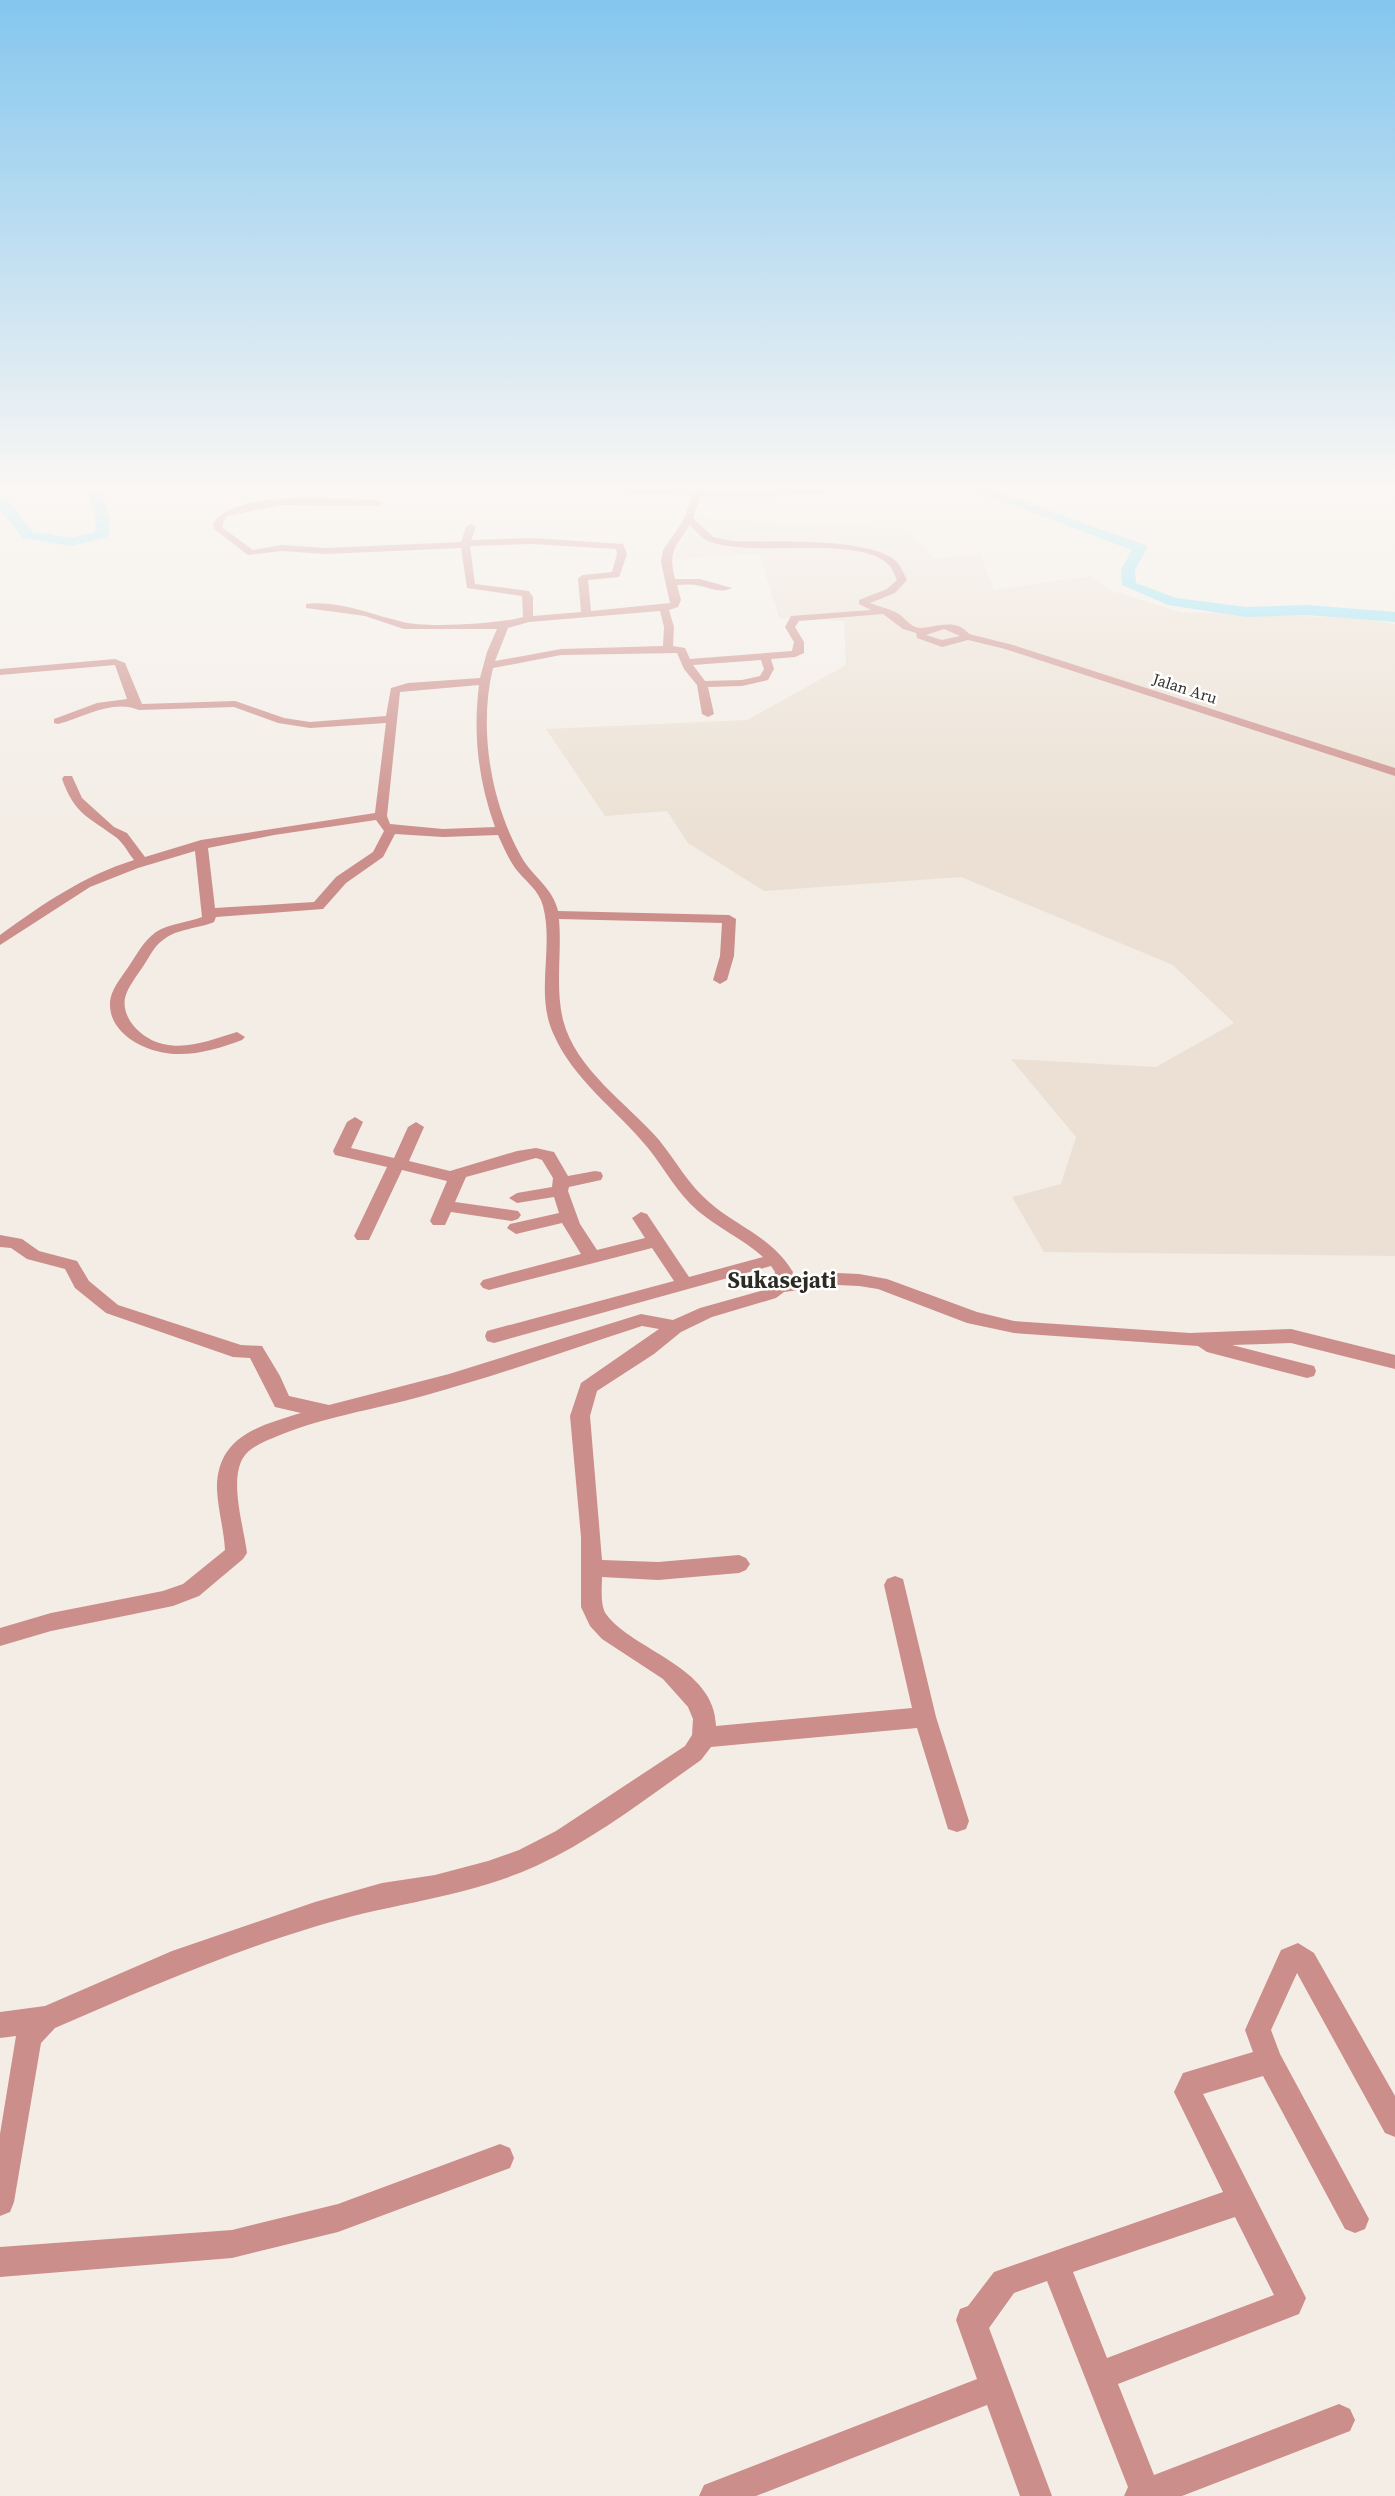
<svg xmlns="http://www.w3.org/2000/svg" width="1395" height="2496" font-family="'Source Serif 4',serif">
<rect width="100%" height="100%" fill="#f3ede6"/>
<!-- built -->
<path fill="#ebe0d3" d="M 696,518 L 908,529 L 934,558 L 981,555 L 994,590 L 1091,576 L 1110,590 L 1180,612 L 1360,618 L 1395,624 L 1395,1256 L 1044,1252 L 1012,1197 L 1061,1184 L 1076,1137 L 1011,1059 L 1156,1067 L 1234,1023 L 1173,965 L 961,877 L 764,891 L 688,843 L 667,811 L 605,816 L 546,729 L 747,720 L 846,665 L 844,621 L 779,618 L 759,553 L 673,560 Z"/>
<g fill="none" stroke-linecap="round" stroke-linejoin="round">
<!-- river -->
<g fill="#8ee2f8" fill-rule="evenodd">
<path d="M 94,489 L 107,489 L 103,495 C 107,510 113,523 107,537 L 71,546 L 23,538 L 0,510 L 0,497 L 5,498 L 33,532 L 71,538 L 95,532 L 96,519 L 89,495 Z"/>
<path d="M 621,489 L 830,489 L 824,493 L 743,498 L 627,493 Z"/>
<path d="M 970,489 L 989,489 L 1145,545 L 1147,548 L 1135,570 L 1136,583 L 1176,598 L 1246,607 L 1307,605 L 1395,612 L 1395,622 L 1307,615 L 1246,617 L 1168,605 L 1122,585 L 1121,570 L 1132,550 Z"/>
</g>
<!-- minor -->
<g fill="#cc8e8a" fill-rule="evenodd">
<path d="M 695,489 L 703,489 L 693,518 L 713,537 L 732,541 C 771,543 867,536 896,561 C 901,566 904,574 907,580 L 895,593 L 870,603 C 879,607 889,608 897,613 C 905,617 910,628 921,628 C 937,627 956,618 969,634 L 1013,645 L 1395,768 L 1395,776 L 1005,649 L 968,640 L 942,647 L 917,638 L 916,633 L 903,629 L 883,614 L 799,621 L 795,627 L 804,642 L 804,653 L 795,657 L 771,659 L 774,669 L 768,680 L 742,686 L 708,687 L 714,714 L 708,717 L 702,714 L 697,685 L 684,669 L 677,653 L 561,655 L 493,668 C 478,729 491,804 522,858 C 533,877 553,888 558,911 L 729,915 L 736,919 L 734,956 L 727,980 L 720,984 L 713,980 L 720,956 L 722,923 L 559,919 C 562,952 555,987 563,1020 C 576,1070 627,1103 659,1140 C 676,1161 688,1184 709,1202 C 740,1229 771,1236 793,1272 L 791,1279 L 837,1273 L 859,1274 L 887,1279 L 977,1312 L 1014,1321 L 1190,1333 L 1291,1329 L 1395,1355 L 1395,1369 L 1291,1343 L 1232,1345 L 1314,1366 L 1316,1371 L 1314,1376 L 1307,1378 L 1207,1352 L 1198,1346 L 1014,1333 L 967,1323 L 878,1289 L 859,1286 L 837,1285 L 784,1292 L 776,1298 L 712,1317 L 681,1332 L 654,1354 L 597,1391 L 590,1416 L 602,1560 L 658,1562 L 739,1555 L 746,1558 L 750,1564 L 746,1570 L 739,1573 L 658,1580 L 602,1577 C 602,1588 600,1605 606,1614 C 633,1651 715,1666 716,1726 L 912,1708 L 884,1585 L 887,1579 L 895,1576 L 903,1579 L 936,1717 L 969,1821 L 966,1829 L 957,1832 L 948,1829 L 917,1728 L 711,1747 L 701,1760 C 648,1797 595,1839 536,1866 C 466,1898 390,1903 317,1926 C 227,1953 141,1991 55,2028 L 41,2043 L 14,2202 L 10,2212 L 0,2216 L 0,2134 L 16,2036 L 0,2038 L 0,2012 L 45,2006 L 172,1951 L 315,1902 L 382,1883 L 435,1875 L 488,1861 L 519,1850 L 556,1831 L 685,1746 L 692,1735 L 693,1719 L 688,1707 L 663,1679 L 602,1639 L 590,1626 L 581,1607 L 581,1537 L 570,1416 L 581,1383 L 659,1329 L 642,1326 C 569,1350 496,1376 423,1396 C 373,1410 321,1417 273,1438 C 263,1442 249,1448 243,1458 C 229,1481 244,1528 247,1553 L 243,1559 L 199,1596 L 173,1606 L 51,1631 L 0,1646 L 0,1628 L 51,1613 L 163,1591 L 183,1584 L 225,1550 C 224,1530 218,1510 217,1490 C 216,1437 258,1426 301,1413 L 275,1407 L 250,1358 L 233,1357 L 106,1313 L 75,1288 L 65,1269 L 27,1259 L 11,1248 L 0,1247 L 0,1235 L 22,1239 L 39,1251 L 77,1261 L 89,1281 L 118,1305 L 241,1345 L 262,1346 L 280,1376 L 289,1396 L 329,1405 L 449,1374 L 641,1314 L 673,1320 L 700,1308 L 764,1290 L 771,1284 L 775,1272 L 771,1266 L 494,1343 L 487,1341 L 485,1336 L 487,1331 L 674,1281 L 652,1248 L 489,1290 L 483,1288 L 480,1284 L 483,1280 L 581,1254 L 562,1223 L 516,1234 L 507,1228 L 510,1224 L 559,1213 L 554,1197 L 517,1203 L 509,1198 L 517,1193 L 552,1187 L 553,1178 L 542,1160 L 536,1158 L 466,1177 L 455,1202 L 518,1211 L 521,1215 L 518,1219 L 512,1221 L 451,1212 L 445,1225 L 433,1225 L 430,1221 L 447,1181 L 402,1170 L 369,1240 L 357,1240 L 354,1236 L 387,1167 L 335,1155 L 333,1151 L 347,1122 L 355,1117 L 363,1122 L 351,1148 L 394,1158 L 408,1127 L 416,1122 L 424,1127 L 409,1161 L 450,1171 L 517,1151 L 536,1148 L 554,1152 L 568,1176 L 595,1171 L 601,1172 L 603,1176 L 601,1180 L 569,1187 L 568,1191 L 580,1224 L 597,1250 L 645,1238 L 632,1218 L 641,1212 L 647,1214 L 689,1277 L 763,1257 C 743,1239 718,1228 698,1211 C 677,1193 665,1169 648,1148 C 617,1110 573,1080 553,1033 C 535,993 554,948 543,906 C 539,890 525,881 515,868 C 508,858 503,846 498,835 L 443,837 L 395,834 L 383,857 L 346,883 L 323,909 L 216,917 L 214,922 C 198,929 178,928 163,940 C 154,946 150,956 144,965 C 137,976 128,986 125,998 C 121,1020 144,1040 163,1044 C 189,1050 213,1039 237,1032 L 245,1037 L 242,1040 C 221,1048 198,1055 175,1054 C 148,1053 108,1035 110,1002 C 111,990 120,979 127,969 C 136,956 143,941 156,932 C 170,923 187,923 202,917 L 195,851 L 138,868 L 90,887 L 0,945 L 0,935 C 43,904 83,876 134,860 C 129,854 124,844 117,838 C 89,817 75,815 62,779 L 64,776 L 72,776 L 82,798 L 114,827 L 127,833 L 145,857 L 201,840 L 375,813 L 386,723 L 310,728 L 278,723 L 234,707 L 139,710 C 112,699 85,717 58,724 L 54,723 L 54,719 L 97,703 L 127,699 L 115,665 L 0,675 L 0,669 L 115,659 L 125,663 L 142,704 L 235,701 L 284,718 L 310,722 L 386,716 L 391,688 L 408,683 L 480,678 L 487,652 L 497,629 L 404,629 L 365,616 L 306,608 L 306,604 C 339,600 372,615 403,622 C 425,628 500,624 523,617 L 522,596 L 467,588 L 461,548 L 325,554 L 282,551 L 248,555 L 214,529 L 213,523 C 237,488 339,500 379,500 L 383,503 L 379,506 L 281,505 L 227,516 L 223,523 L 223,528 L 253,550 L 282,545 L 325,548 L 461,542 L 466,527 L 471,524 L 476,527 L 471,540 L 532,538 L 623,544 L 627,554 L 619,577 L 588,580 L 591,611 L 670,603 L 661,562 L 663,550 L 683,521 ZM 690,525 C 696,531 702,539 711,542 C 755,558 857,534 889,565 C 892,568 895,575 897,580 L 887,589 L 859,600 L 859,604 L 871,610 L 791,616 L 785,627 L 794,642 L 792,651 L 690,659 L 685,648 L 673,646 L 674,627 L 669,610 L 678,607 L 681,600 L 677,585 C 683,585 690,584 696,585 C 708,587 721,594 732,588 L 700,579 L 675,579 C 668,552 675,547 690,525 ZM 532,544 L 616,549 L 617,554 L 612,572 L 583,575 L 578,578 L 581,612 L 533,616 L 533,597 L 529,591 L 475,584 L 470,546 ZM 660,611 L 664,627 L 663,646 L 561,649 L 495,661 L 508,628 L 529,622 ZM 944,629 L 960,636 L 942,640 L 926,635 ZM 761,660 L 764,669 L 760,676 L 742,680 L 705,681 L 693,665 ZM 479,685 C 473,734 478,780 495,827 L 443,829 L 390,824 L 387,816 L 400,692 ZM 376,820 L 384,831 L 373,852 L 336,877 L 314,902 L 215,908 L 208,848 L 274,835 Z"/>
<path d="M 1298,1943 L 1314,1953 L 1395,2096 L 1395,2137 L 1385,2133 L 1297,1973 L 1271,2030 L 1280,2054 L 1369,2219 L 1365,2229 L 1355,2233 L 1345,2229 L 1263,2076 L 1203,2094 L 1306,2298 L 1299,2314 L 1118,2384 L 1154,2475 L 1339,2404 L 1350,2409 L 1355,2420 L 1350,2431 L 1182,2496 L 1124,2496 L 1128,2487 L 1047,2281 L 1014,2293 L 989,2328 L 1052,2496 L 1020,2496 L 987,2405 L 756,2496 L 699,2496 L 704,2485 L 977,2379 L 956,2320 L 960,2309 L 968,2306 L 994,2272 L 1223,2192 L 1174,2092 L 1183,2073 L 1253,2052 L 1245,2030 L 1249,2021 L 1281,1950 ZM 1235,2217 L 1274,2295 L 1107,2358 L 1073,2272 Z"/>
<path d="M 500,2144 L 510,2148 L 514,2158 L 510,2168 L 338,2232 L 232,2258 L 0,2277 L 0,2247 L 232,2230 L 338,2204 Z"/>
</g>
</g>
<!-- sky -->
<linearGradient id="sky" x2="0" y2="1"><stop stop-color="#84c6ee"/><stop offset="0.58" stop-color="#faf7f4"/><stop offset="1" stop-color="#faf7f4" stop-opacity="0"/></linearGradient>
<rect width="1395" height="839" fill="url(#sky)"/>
<g text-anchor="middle" stroke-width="5" stroke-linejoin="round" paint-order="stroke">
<!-- far-street labels -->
<g font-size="16" fill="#34322f" stroke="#fff">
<text transform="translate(1185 688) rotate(18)" y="6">Jalan Aru</text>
</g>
<!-- quarter labels -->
<g font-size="23" font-weight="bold" fill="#2e2a24" stroke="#fff">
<text x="782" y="1288">Sukasejati</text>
</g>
</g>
</svg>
